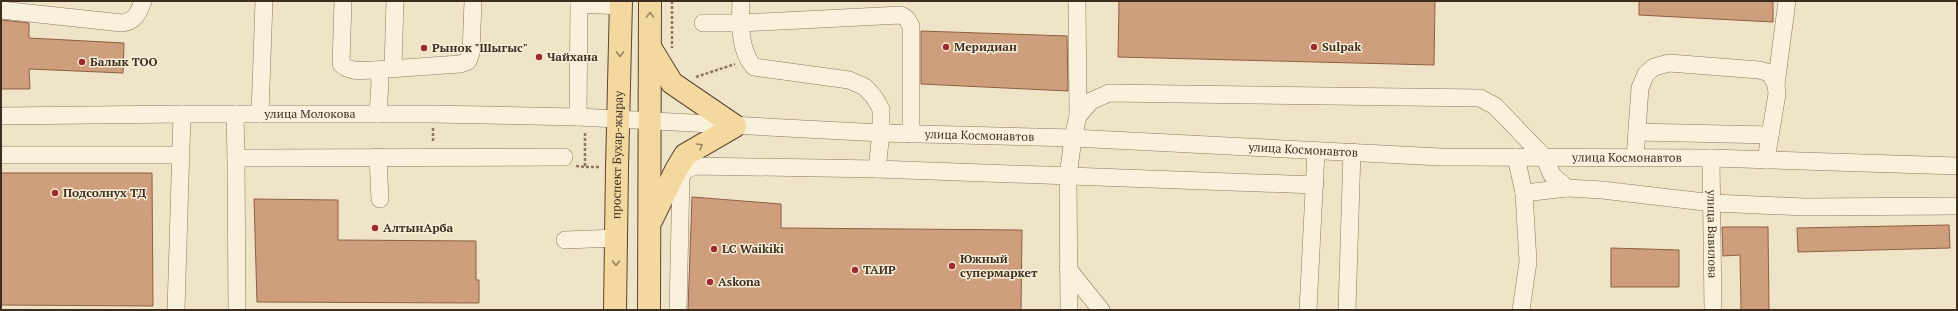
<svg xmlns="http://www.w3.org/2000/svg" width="1958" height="311" font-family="'PT Serif',serif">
<rect width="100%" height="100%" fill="#f0e4c8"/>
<!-- building -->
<g fill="#cf9f7d" stroke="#8d5f41">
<path d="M 1119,1 L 1435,1 L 1434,65 L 1118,57 Z"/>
<path d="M 1639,1 L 1773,1 L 1773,22 L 1639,15 Z"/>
<path d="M 1,20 L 29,23 L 29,38 L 124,43 L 123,73 L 29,69 L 30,89 L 1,89 Z"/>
<path d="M 921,31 L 1067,36 L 1068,91 L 921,84 Z"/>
<path d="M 1,173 L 152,173 L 153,306 L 1,305 Z"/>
<path d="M 692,197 L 781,204 L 781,228 L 1022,230 L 1021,310 L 688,310 Z"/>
<path d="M 254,199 L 338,200 L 338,240 L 476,241 L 476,280 L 479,280 L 479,303 L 257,302 Z"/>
<path d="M 1949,225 L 1950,248 L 1798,252 L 1797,228 Z"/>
<path d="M 1722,227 L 1768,227 L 1769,310 L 1741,310 L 1740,255 L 1723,256 Z"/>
<path d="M 1611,248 L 1679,250 L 1679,287 L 1611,287 Z"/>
</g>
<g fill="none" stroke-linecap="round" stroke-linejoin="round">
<!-- minor casing -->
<g stroke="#8d765c" stroke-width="18">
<g id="minor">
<path d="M 343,1 L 341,64 C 350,73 363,70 374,70 L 379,73 L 380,83 L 378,114"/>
<path d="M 1077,1 L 1078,116"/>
<path d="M 579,4 L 621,6"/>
<path d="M 1,10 L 122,23 C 135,22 139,12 143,1"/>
<path d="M 703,23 L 740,23 L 901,15 L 907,19 L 911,26 L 911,134"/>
<path d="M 393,68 L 395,1"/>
<path d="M 374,70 L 460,64 L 468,61 L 471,53 L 473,1"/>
<path d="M 1776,85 L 1787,1"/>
<path d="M 235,114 L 236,158"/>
<path d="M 260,114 L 264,1"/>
<path id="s1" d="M 1,116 L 182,114 L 432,114 L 578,117 L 881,133 L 1073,138 L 1441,157 L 1711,158 L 1957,166"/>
<path d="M 578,117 L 579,1"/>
<path d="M 1637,132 L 1770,135"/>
<path d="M 1,155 L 181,155"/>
<path d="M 378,157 L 380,199"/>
<path d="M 1516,157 L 1524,193 L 1528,262 L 1521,310"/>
<path d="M 1635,158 L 1640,88 L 1646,74 L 1654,67 L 1669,63 L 1759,70 L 1770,73 L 1776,85 L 1777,94 L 1766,160"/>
<path id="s2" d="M 1711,158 L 1713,310"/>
<path d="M 877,169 L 1315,185"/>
<path d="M 1524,193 L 1567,188"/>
<path d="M 565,240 L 617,238"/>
<path d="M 1068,269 L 1101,310"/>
<path d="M 176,310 L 182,114"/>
<path d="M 237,310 L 236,158 L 564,157"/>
<path d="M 678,310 L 681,177 L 685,170 L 695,166 L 877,169 L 881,133 L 881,109 L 874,97 L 865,87 L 849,80 L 754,67 C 739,51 740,22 741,1"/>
<path d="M 1069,310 L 1068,177 L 1073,138 L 1078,116 L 1091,101 L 1109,93 L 1480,98 L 1495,106 L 1544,157 L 1552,175 L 1567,188 L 1602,190 L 1713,203 L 1804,207 L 1957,206"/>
<path d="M 1308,310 L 1316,151"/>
<path d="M 1347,310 L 1352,152"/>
</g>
</g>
<!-- major casing -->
<g stroke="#5b4430" stroke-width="24">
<g id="major">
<path d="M 650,47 L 672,83 L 735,126 L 685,155 L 676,170 L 652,219"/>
<path id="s3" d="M 615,310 L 617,168 L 621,1"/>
<path d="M 649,310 L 650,1"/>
</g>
</g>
<!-- path -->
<g stroke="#8d765c" stroke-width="2.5" stroke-dasharray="3 2" stroke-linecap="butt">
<path d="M 672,1 L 672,48"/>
<path d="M 696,77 L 735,64"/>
<path d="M 433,128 L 433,143"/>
<path d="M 585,133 L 585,167 L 600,167"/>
<path d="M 576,166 L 585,167"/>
</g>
<!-- minor -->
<use href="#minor" stroke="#faf1dc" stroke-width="17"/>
<!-- major -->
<use href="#major" stroke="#f3d9a0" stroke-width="22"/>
</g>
<!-- one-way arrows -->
<defs><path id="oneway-chevron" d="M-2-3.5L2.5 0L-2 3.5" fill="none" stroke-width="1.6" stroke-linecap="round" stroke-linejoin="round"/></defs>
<g stroke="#988460">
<use href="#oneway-chevron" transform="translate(650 15) rotate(-90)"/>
<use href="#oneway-chevron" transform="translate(620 54) rotate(91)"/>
<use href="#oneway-chevron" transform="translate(700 146) rotate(-30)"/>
<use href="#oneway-chevron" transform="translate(616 263) rotate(91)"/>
</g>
<!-- markers -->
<g fill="#9e2a2b" stroke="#f7eed8" stroke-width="1.5">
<circle cx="946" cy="47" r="4"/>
<circle cx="1314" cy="47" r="4"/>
<circle cx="424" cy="48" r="4"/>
<circle cx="539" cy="57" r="4"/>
<circle cx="82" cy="62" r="4"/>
<circle cx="55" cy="193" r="4"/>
<circle cx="375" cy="228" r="4"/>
<circle cx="714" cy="249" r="4"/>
<circle cx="952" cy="266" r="4"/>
<circle cx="855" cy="270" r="4"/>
<circle cx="710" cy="282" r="4"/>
</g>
<g text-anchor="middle" stroke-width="3" stroke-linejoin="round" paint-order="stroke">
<!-- poi labels -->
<g font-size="12" font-weight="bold" fill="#3d2e20" stroke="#f7eed8" text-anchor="start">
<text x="954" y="51">Меридиан</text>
<text x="1322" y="51">Sulpak</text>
<text x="432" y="52">Рынок "Шыгыс"</text>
<text x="547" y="61">Чайхана</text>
<text x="90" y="66">Балык ТОО</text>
<text x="63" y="197">Подсолнух ТД</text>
<text x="383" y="232">АлтынАрба</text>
<text x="722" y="253">LC Waikiki</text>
<text x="960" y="263">Южный<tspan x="960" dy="14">супермаркет</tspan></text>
<text x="863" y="274">ТАИР</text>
<text x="718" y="286">Askona</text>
</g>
<!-- street labels -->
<g font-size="12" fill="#3d2e20" stroke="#f7eed8">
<text dy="4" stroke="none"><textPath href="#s1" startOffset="309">улица Молокова</textPath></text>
<text dy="4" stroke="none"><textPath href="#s1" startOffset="979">улица Космонавтов</textPath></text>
<text dy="4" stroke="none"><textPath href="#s1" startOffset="1303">улица Космонавтов</textPath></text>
<text dy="4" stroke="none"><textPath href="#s3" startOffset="155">проспект Бухар-жырау</textPath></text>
<text dy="4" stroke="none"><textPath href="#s1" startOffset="1627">улица Космонавтов</textPath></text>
<text dy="4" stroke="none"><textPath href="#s2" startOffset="76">улица Вавилова</textPath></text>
</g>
</g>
<!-- border -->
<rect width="1958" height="311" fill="none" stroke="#3d2e20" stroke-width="4"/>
</svg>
